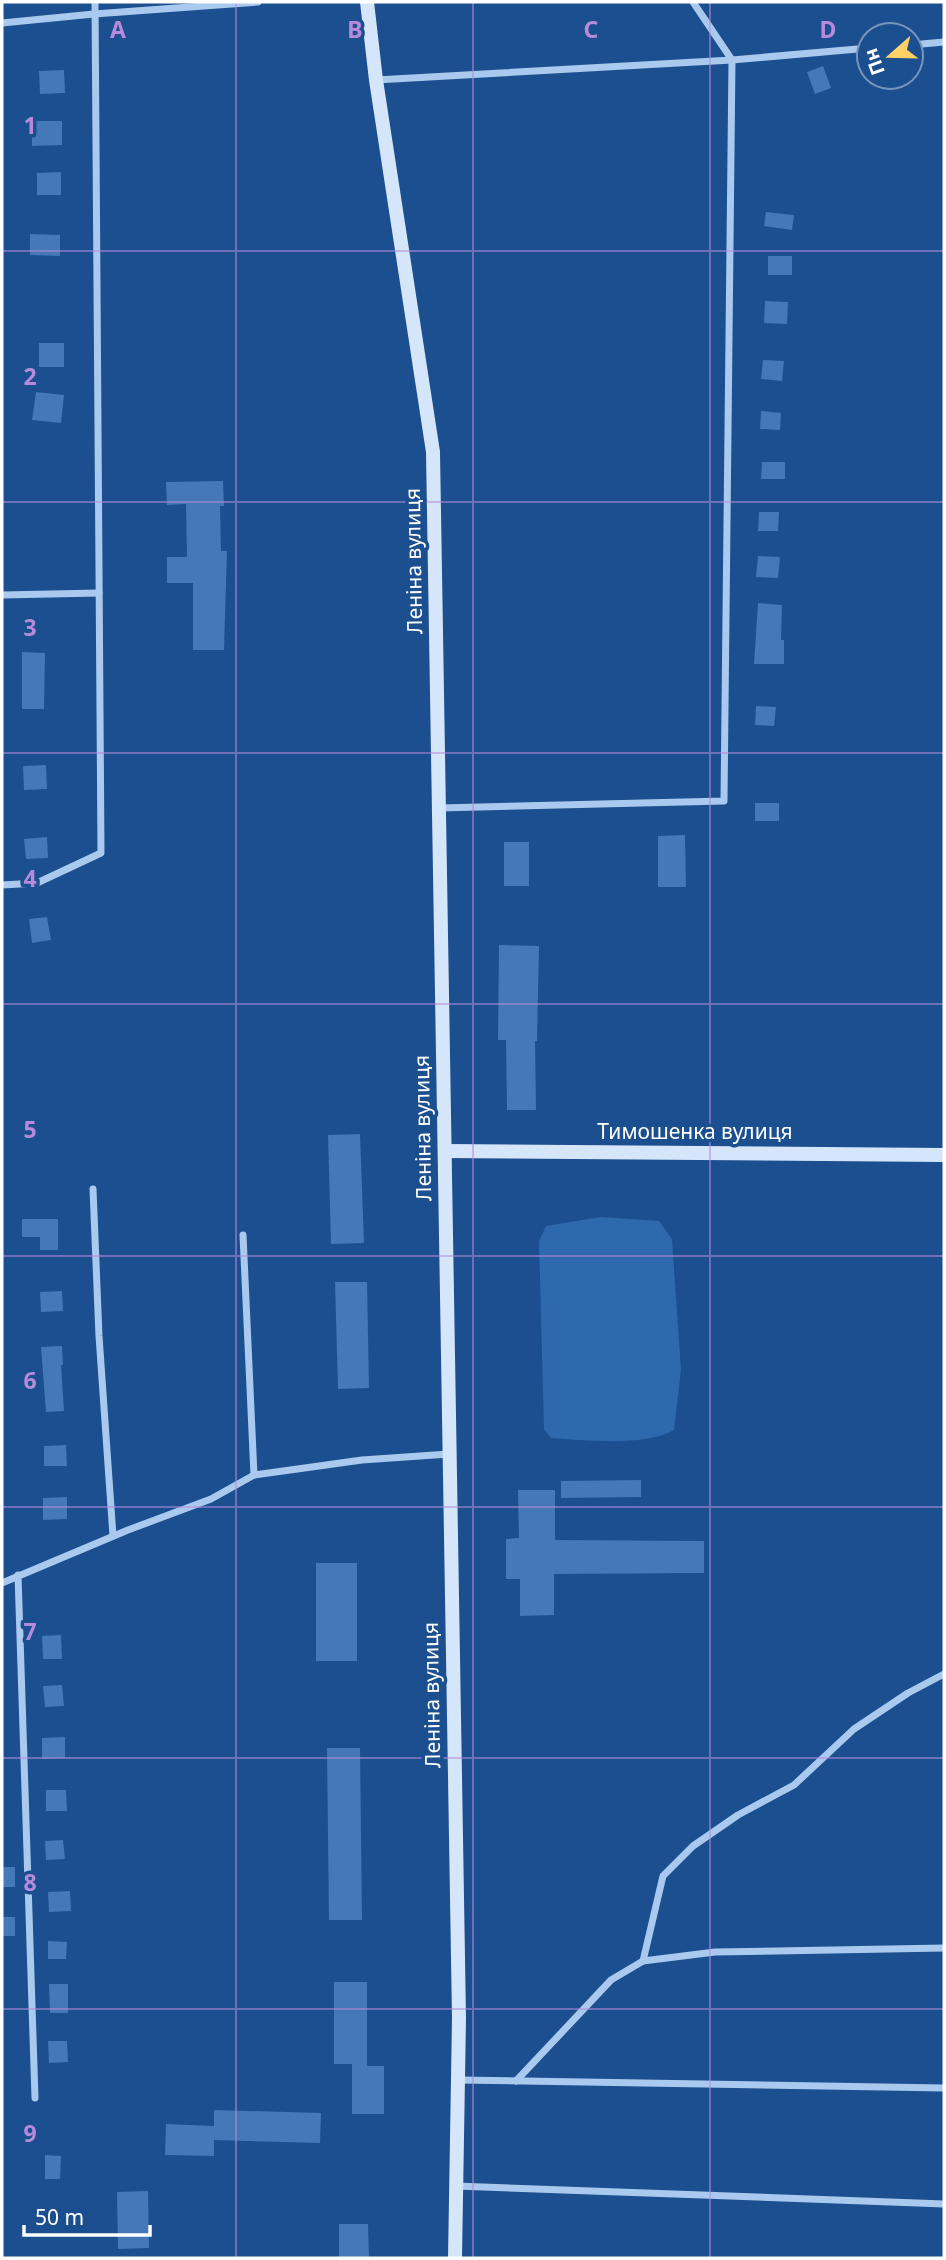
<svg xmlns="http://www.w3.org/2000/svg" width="946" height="2260" font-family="'Noto Sans',sans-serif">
<rect width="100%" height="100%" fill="#1b4f8f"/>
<!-- green -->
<path fill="#2e69ad" d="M 601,1217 L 659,1221 L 672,1239 L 681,1370 L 674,1430 C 646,1447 584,1440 551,1438 L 544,1429 L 539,1241 L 546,1226 Z"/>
<!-- building -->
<g fill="#4478b7">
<path d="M 823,66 L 831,88 L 815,94 L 807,72 Z"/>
<path d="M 64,70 L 65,93 L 40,94 L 39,71 Z"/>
<path d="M 32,121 L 62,121 L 62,145 L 32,146 Z"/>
<path d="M 61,172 L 61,195 L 37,195 L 37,173 Z"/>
<path d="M 766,212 L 794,215 L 792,230 L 764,226 Z"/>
<path d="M 30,234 L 60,235 L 60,256 L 30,255 Z"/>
<rect x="768" y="256" width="24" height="19"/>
<path d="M 765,301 L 788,302 L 787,324 L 764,323 Z"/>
<rect x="39" y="343" width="25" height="24"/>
<path d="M 763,360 L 784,361 L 782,381 L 761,379 Z"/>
<path d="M 36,392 L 64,395 L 61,423 L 32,420 Z"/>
<path d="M 761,411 L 781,413 L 780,430 L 760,429 Z"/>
<path d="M 762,462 L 785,462 L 785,479 L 761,479 Z"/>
<path d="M 223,481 L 224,506 L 220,506 L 221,551 L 227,551 L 224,650 L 193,650 L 193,583 L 167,583 L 167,557 L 187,557 L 186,504 L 167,505 L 166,482 Z"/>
<path d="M 759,512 L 779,512 L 778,531 L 758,531 Z"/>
<path d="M 758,556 L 780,557 L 778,578 L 756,577 Z"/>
<path d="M 758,603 L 782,605 L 781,640 L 784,640 L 784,664 L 754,664 Z"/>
<path d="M 22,652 L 45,653 L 44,709 L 22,709 Z"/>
<path d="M 756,706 L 776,707 L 774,726 L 755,725 Z"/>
<path d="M 46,765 L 47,789 L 24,790 L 23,766 Z"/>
<rect x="755" y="803" width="24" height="18"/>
<path d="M 685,835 L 686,887 L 658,887 L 658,836 Z"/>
<path d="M 47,837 L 48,858 L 26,859 L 24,839 Z"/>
<rect x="504" y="842" width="25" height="44"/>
<path d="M 47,917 L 51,940 L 32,943 L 29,919 Z"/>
<path d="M 499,945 L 539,946 L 537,1041 L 535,1041 L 536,1110 L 507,1110 L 506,1040 L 498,1040 Z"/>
<path d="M 360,1134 L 364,1243 L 331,1244 L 328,1135 Z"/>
<path d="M 22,1219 L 58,1219 L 58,1250 L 40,1250 L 40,1237 L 22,1237 Z"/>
<path d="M 335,1282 L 367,1282 L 369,1388 L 338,1389 Z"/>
<path d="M 62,1291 L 63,1311 L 41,1312 L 40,1292 Z"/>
<path d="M 62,1346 L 63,1365 L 61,1365 L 64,1411 L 46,1412 L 41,1347 Z"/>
<path d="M 66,1445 L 67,1466 L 44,1466 L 44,1446 Z"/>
<path d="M 641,1480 L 641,1497 L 561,1498 L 561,1481 Z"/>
<path d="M 518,1490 L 555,1490 L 555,1540 L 704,1541 L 704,1573 L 554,1574 L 554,1615 L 520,1616 L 520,1579 L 506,1579 L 506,1539 L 519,1538 Z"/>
<path d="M 67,1497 L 67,1519 L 43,1520 L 43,1498 Z"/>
<rect x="316" y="1563" width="41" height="98"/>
<path d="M 61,1635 L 62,1659 L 43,1659 L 42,1636 Z"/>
<path d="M 62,1685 L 64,1706 L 45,1707 L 43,1686 Z"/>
<path d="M 65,1737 L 65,1758 L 42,1759 L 42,1738 Z"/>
<path d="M 327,1748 L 360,1748 L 362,1920 L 329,1920 Z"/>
<path d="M 46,1790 L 66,1790 L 67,1811 L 46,1811 Z"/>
<path d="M 63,1840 L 65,1859 L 46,1860 L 45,1841 Z"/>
<rect x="2" y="1867" width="13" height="20"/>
<path d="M 70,1891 L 71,1911 L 49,1912 L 48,1892 Z"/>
<rect x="2" y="1917" width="13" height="19"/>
<path d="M 48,1941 L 67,1942 L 66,1959 L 48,1959 Z"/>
<path d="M 334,1982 L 367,1982 L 367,2066 L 384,2066 L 384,2114 L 352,2114 L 352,2064 L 334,2064 Z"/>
<path d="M 49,1984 L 68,1984 L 68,2013 L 50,2013 Z"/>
<path d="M 48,2041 L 67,2041 L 68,2062 L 49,2063 Z"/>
<path d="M 214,2110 L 321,2113 L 320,2143 L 214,2140 L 214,2156 L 165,2155 L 166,2124 L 214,2126 Z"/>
<path d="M 45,2155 L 61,2156 L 60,2179 L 45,2179 Z"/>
<path d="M 148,2191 L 149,2248 L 118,2249 L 117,2192 Z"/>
<path d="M 339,2224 L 368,2224 L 369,2258 L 339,2258 Z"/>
</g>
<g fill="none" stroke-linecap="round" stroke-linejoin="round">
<!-- street -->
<g stroke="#a9c9ee" stroke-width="7">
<path d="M 2,23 L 94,14 L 258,2"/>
<path d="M 911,45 L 944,42"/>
<path d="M 376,80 L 732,60 L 869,48"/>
<path d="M 2,595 L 99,593"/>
<path d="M 439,808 L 724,801 L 732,60 L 693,2"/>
<path d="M 2,885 L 37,883 L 101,853 L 95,2"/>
<path d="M 93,1189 L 99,1336 L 113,1536"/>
<path d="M 243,1235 L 254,1475"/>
<path d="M 18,1575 L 35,2098"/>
<path d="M 2,1583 L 128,1530 L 211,1499 L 254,1475 L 362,1460 L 449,1454"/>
<path d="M 643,1961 L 663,1876 L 693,1846 L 738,1815 L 794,1785 L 854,1729 L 908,1693 L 944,1674"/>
<path d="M 458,2080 L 944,2088"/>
<path d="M 516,2081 L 611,1980 L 643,1961 L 715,1952 L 944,1948"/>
<path d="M 456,2186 L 944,2204"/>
</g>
<!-- secondary -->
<g stroke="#d6e6fa" stroke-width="14">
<path d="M 367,2 L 376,80 L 433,452 L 459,2018 L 455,2258"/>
<path d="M 445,1151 L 944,1155"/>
</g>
</g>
<!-- grid -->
<path fill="none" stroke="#b68bdc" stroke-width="2" stroke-opacity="0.55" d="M 236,2 L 236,2258M 473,2 L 473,2258M 710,2 L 710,2258M 2,251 L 944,251M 2,502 L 944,502M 2,753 L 944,753M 2,1004 L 944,1004M 2,1256 L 944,1256M 2,1507 L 944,1507M 2,1758 L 944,1758M 2,2009 L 944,2009"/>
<g text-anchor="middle" stroke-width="7" stroke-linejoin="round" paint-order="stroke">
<!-- street labels -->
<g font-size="21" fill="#fff" stroke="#1b4f8f">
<text transform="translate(414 561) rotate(-91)" y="7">Леніна вулиця</text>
<text transform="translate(423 1128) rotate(-91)" y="7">Леніна вулиця</text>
<text x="695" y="1139">Тимошенка вулиця</text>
<text transform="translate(432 1695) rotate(-91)" y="7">Леніна вулиця</text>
</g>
</g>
<g font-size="23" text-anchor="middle" font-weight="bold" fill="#b68bdc" stroke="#1b4f8f" stroke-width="7" stroke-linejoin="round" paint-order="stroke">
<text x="118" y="38">A</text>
<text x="355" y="38">B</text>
<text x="591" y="38">C</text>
<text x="828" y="38">D</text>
<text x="30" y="134">1</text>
<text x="30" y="385">2</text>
<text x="30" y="636">3</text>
<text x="30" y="887">4</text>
<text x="30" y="1138">5</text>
<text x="30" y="1389">6</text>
<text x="30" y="1640">7</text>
<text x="30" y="1891">8</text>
<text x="30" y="2142">9</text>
</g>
<!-- border -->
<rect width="946" height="2260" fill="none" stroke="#ffffff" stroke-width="7"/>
<!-- north arrow -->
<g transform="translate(890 56) rotate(250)"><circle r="33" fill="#1b4f8f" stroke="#7695bc" stroke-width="2"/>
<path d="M0-5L12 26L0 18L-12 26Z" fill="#ffd166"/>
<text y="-10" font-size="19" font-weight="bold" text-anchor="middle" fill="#ffffff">Пн</text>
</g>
<!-- scale -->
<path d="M24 2225v10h126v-10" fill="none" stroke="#ffffff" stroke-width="3.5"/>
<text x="35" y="2225" font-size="21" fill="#ffffff" stroke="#1b4f8f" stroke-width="5" paint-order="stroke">50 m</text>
</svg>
